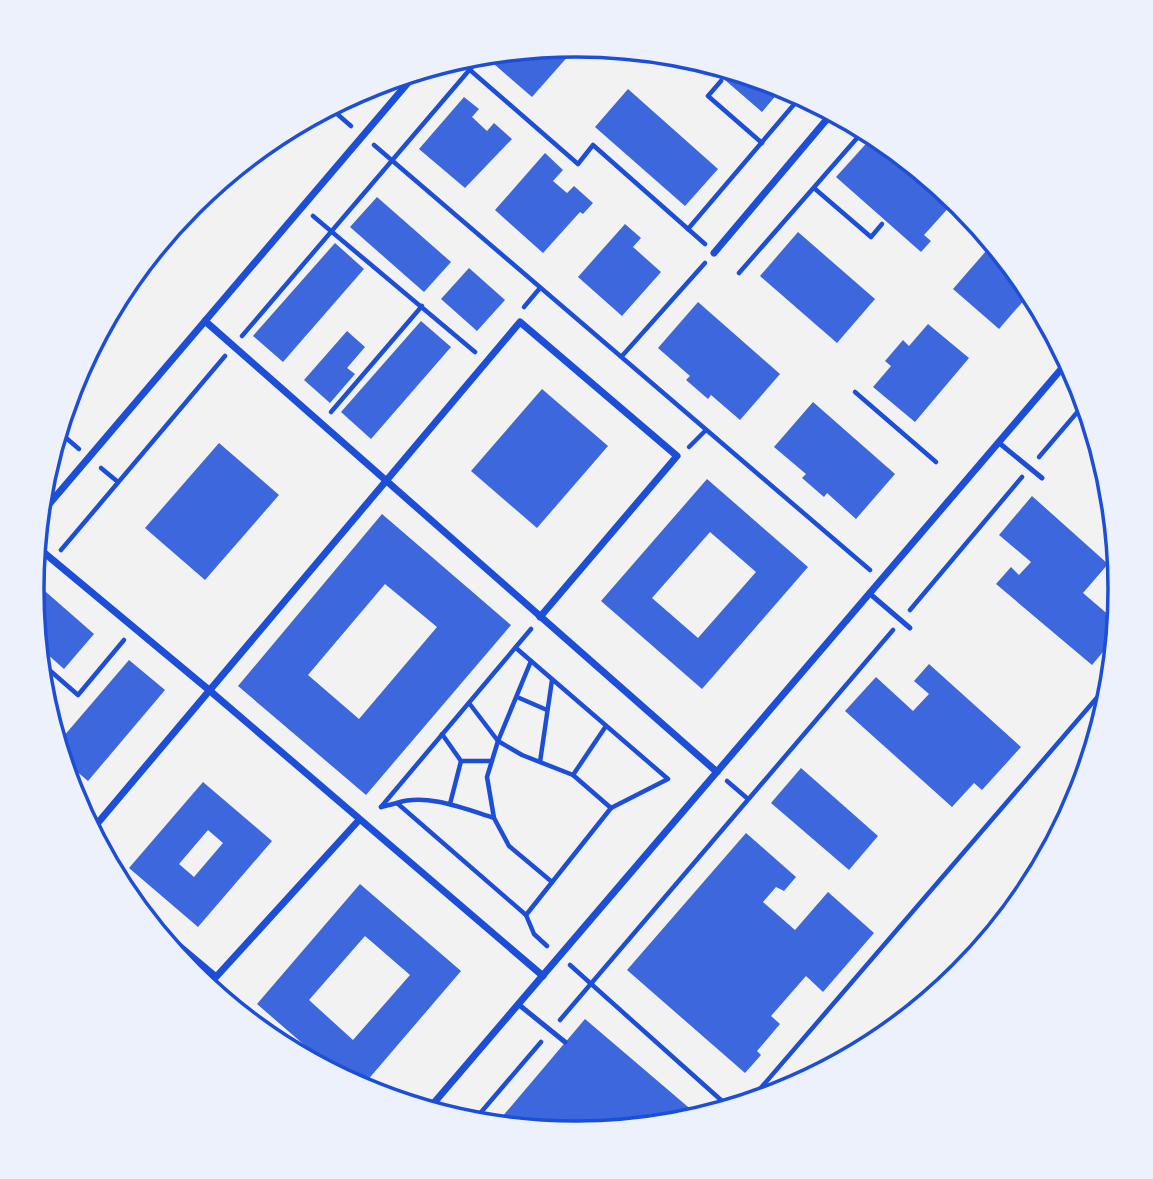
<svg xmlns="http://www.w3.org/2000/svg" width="1153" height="1179" font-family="Helvetica,sans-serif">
<rect width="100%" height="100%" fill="#f2f2f2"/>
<!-- building -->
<g fill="#3d67dc" fill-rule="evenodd">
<path d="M 578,45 L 532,97 L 494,64 L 504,52 Z"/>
<path d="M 692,58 L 784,86 L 762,112 L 718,74 L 715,77 Z"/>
<path d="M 628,89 L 718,169 L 685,206 L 595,127 Z"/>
<path d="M 464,97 L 479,109 L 472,117 L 487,131 L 494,123 L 512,139 L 465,188 L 419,149 Z"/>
<path d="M 873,136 L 951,205 L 924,235 L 931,241 L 921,252 L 836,177 Z"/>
<path d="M 545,153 L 563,170 L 553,181 L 567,193 L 574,186 L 593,203 L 583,214 L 580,212 L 543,253 L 495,210 Z"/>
<path d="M 377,197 L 451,262 L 424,292 L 350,227 Z"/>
<path d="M 625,224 L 641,238 L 633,247 L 661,272 L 622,316 L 578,277 Z"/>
<path d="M 798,232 L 875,299 L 837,343 L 760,276 Z"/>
<path d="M 335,243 L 364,269 L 283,362 L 253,336 Z"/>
<path d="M 993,243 L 1032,291 L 999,329 L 953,289 Z"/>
<path d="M 469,268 L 505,300 L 477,331 L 441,299 Z"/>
<path d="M 698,302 L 780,374 L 740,420 L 711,395 L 708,399 L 686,380 L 690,376 L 658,348 Z"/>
<path d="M 421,321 L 451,347 L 371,439 L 341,412 Z"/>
<path d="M 928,324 L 969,358 L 915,422 L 873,387 L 891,366 L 885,361 L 903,340 L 909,346 Z"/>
<path d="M 347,331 L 365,347 L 347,368 L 355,374 L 330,403 L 304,380 Z"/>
<path d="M 542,389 L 608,446 L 537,528 L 471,471 Z"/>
<path d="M 813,402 L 895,474 L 856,519 L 827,493 L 824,497 L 802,478 L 806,474 L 774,447 Z"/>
<path d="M 219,443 L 279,495 L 205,580 L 145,528 Z"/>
<path d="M 707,479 L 808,567 L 702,689 L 601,601 ZM 710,532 L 756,572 L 698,638 L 652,598 Z"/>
<path d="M 1032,496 L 1108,564 L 1083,593 L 1118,623 L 1117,635 L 1092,665 L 996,584 L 1011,567 L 1019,575 L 1031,562 L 999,535 Z"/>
<path d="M 382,514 L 511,625 L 366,795 L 238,686 ZM 385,584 L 437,627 L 359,719 L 308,675 Z"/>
<path d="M 38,585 L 94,634 L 64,669 L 37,645 L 32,592 Z"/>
<path d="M 129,660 L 165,690 L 88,781 L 61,758 L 57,744 Z"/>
<path d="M 929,664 L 1021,747 L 982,790 L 974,783 L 952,807 L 845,711 L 876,677 L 913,711 L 929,694 L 914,681 Z"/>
<path d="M 801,768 L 878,836 L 849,870 L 771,803 Z"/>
<path d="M 203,782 L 272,841 L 198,927 L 129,868 ZM 208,830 L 223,843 L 194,877 L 179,864 Z"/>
<path d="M 746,833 L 796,877 L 784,891 L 776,887 L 763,902 L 795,930 L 828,892 L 874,933 L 823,992 L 806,976 L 771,1016 L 780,1024 L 757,1051 L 761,1055 L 745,1073 L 627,970 Z"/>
<path d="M 360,884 L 461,971 L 360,1089 L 347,1082 L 257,1004 ZM 365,936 L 410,975 L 353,1040 L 309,1000 Z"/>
<path d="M 585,1019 L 701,1118 L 682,1124 L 576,1134 L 516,1128 L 502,1117 Z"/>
</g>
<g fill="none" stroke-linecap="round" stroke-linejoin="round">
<!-- path -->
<g stroke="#1d4ed8" stroke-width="4.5">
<path d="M 470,70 L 578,164 L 593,145 L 705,244"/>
<path d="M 721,81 L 708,96 L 762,143"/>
<path d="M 329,107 L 351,126"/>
<path d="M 374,145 L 870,570"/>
<path d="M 814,188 L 871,237 L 882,224"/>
<path d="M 313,216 L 475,352"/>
<path d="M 688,229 L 802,95"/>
<path d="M 739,273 L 865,129"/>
<path d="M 524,307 L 540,288"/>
<path d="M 242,336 L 483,54"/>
<path d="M 622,356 L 705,263"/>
<path d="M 855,392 L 936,462"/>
<path d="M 331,412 L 422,306"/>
<path d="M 58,431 L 79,449"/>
<path d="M 689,447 L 706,430"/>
<path d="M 1039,457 L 1086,402"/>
<path d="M 101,468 L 118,482"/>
<path d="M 61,550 L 225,356"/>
<path d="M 32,582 L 43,570"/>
<path d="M 910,610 L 1022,477"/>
<path d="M 516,648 L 668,779 L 611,808 L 526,915"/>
<path d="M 39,661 L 78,695 L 124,640"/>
<path d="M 531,661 L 498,741 L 487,777 L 494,818 L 509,846 L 552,882"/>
<path d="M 517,697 L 547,710"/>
<path d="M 469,703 L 498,741 L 522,755 L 573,775"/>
<path d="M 606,726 L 573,775 L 611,808"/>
<path d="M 442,734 L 461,761 L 450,804"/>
<path d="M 461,761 L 492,761"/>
<path d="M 540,762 L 552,680"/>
<path d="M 727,781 L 748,799"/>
<path d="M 397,803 C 427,793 465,809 494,818"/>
<path d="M 381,807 L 397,803 L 526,915 L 534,934 L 547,946"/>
<path d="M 381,807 L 531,629"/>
<path d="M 570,965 L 731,1109"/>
<path d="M 560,1020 L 893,630"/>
<path d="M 756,1095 L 762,1100"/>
<path d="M 747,1104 L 1113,679"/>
<path d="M 471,1124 L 541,1042"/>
</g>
<!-- service -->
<g stroke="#1d4ed8" stroke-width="5">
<path d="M 998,442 L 1042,478"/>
<path d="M 869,593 L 910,628"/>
<path d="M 518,1004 L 565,1042"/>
</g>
<!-- minor -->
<g stroke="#1d4ed8" stroke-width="7">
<path d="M 714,253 L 833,112"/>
<path d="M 205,321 L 717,772"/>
<path d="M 39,516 L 418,71"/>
<path d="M 36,546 L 209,690 L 543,976"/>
<path d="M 91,831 L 520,322 L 677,456 L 540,617"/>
<path d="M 140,913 L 216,977 L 359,820"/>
<path d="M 427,1111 L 1069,360"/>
</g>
</g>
<!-- crop -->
<path d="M0 0H1153V1179H0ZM44 589a532 532 0 1 1 1064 0a532 532 0 1 1-1064 0Z" fill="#edf1fc" fill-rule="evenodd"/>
<path fill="none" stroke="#1d4ed8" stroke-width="3.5" d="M44 589a532 532 0 1 1 1064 0a532 532 0 1 1-1064 0Z"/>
</svg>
